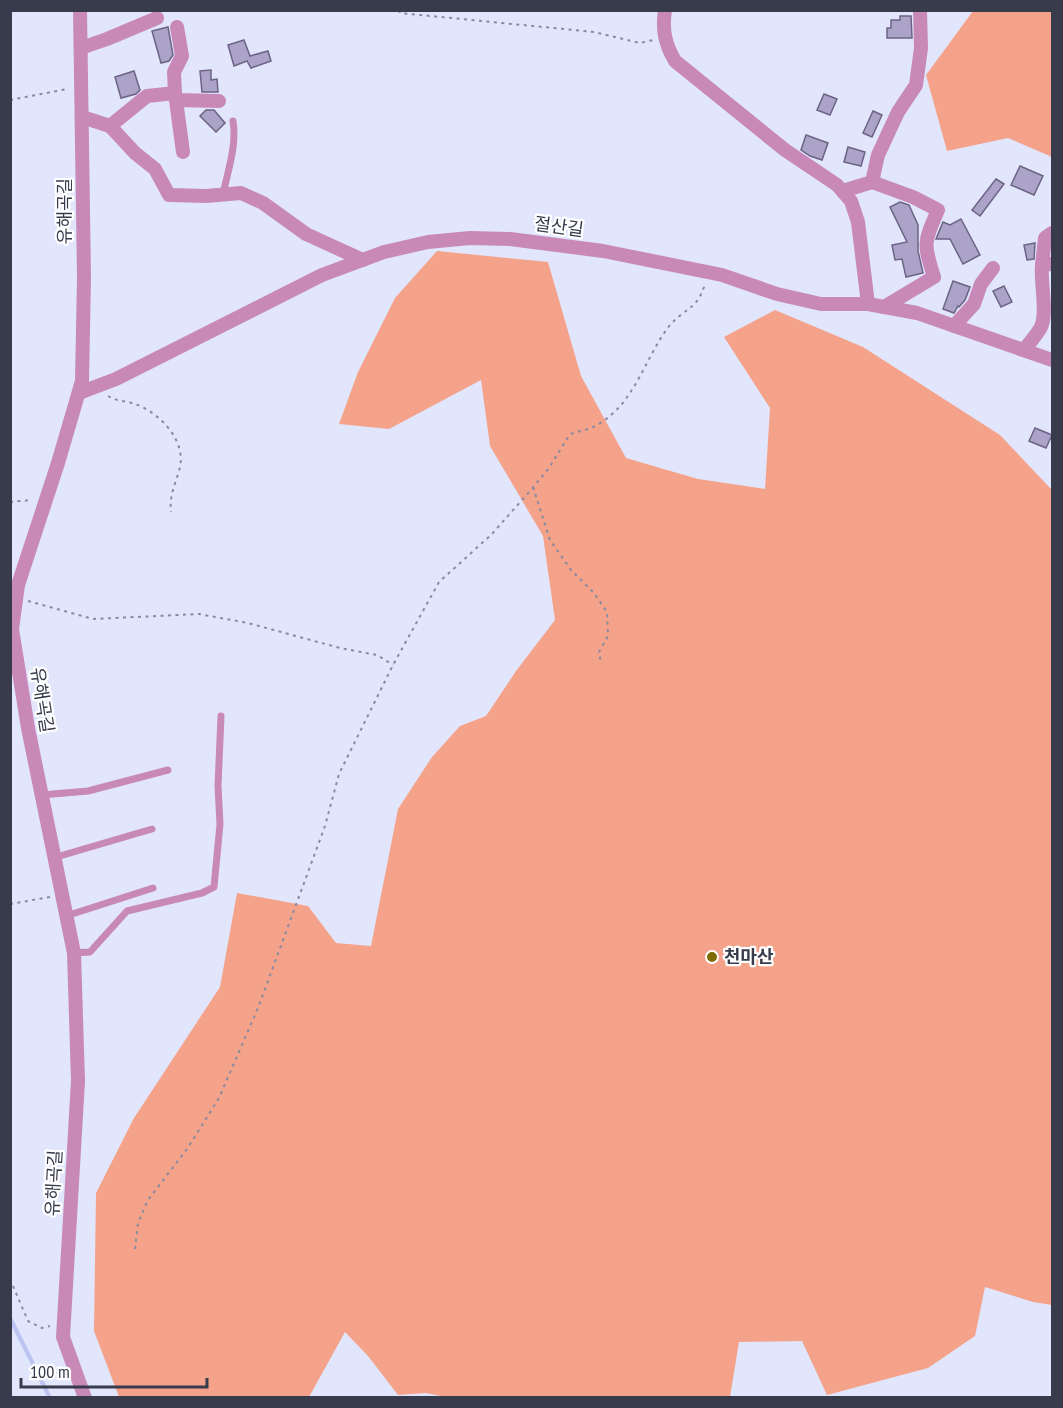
<svg xmlns="http://www.w3.org/2000/svg" width="1063" height="1408" font-family="'PT Sans Narrow','Noto Sans KR',sans-serif">
<rect width="100%" height="100%" fill="#e1e6fd"/>
<!-- green -->
<g fill="#f5a28a">
<path d="M 973,11 L 1052,11 L 1052,157 L 1008,138 L 947,151 L 926,75 Z"/>
<path d="M 437,251 L 548,262 L 581,376 L 626,458 L 698,479 L 765,489 L 770,408 L 724,337 L 775,310 L 863,347 L 1000,435 L 1052,490 L 1052,1305 L 1033,1302 L 985,1287 L 975,1336 L 928,1368 L 827,1395 L 802,1341 L 739,1342 L 730,1397 L 450,1398 L 426,1393 L 398,1395 L 368,1356 L 345,1332 L 309,1397 L 119,1397 L 94,1331 L 96,1193 L 134,1118 L 220,987 L 237,893 L 308,906 L 336,943 L 371,946 L 398,809 L 432,757 L 460,726 L 486,716 L 516,671 L 555,620 L 543,536 L 490,446 L 481,380 L 389,429 L 339,424 L 358,372 L 395,298 Z"/>
</g>
<g fill="none" stroke-linecap="round" stroke-linejoin="round">
<!-- stream -->
<path stroke="#bbc4f1" stroke-width="4" d="M 10,1318 L 50,1398"/>
</g>
<!-- building -->
<g fill="#aca3c8" stroke="#6c6385" stroke-width="1.5">
<path d="M 900,16 L 911,16 L 912,38 L 887,38 L 887,28 L 891,28 L 891,20 L 900,20 Z"/>
<path d="M 168,27 L 173,55 L 169,61 L 161,63 L 152,31 Z"/>
<path d="M 244,40 L 250,56 L 268,51 L 271,61 L 251,68 L 247,61 L 234,66 L 228,45 Z"/>
<path d="M 211,70 L 211,80 L 217,79 L 218,92 L 202,92 L 200,71 Z"/>
<path d="M 134,71 L 140,90 L 136,94 L 121,98 L 115,77 Z"/>
<path d="M 824,94 L 837,99 L 830,115 L 817,110 Z"/>
<path d="M 206,110 L 214,110 L 225,123 L 216,132 L 200,116 Z"/>
<path d="M 873,111 L 882,115 L 872,137 L 863,133 Z"/>
<path d="M 806,135 L 828,143 L 822,160 L 810,156 L 801,150 Z"/>
<path d="M 848,147 L 865,152 L 861,166 L 844,162 Z"/>
<path d="M 1020,166 L 1043,176 L 1034,195 L 1011,185 Z"/>
<path d="M 996,179 L 1004,184 L 980,216 L 972,210 Z"/>
<path d="M 900,202 L 909,205 L 918,225 L 918,251 L 923,273 L 906,277 L 902,259 L 895,260 L 892,245 L 907,242 L 890,207 Z"/>
<path d="M 961,219 L 980,255 L 963,264 L 950,239 L 936,239 L 943,222 L 950,225 Z"/>
<path d="M 1035,243 L 1034,259 L 1027,260 L 1024,245 Z"/>
<path d="M 953,281 L 970,287 L 965,300 L 959,307 L 958,306 L 954,313 L 943,309 Z"/>
<path d="M 1004,286 L 1012,302 L 1001,307 L 993,291 Z"/>
<path d="M 1035,428 L 1052,435 L 1046,448 L 1029,441 Z"/>
</g>
<g fill="none" stroke-linecap="round" stroke-linejoin="round">
<!-- path -->
<g stroke="#888b9f" stroke-width="2" stroke-dasharray="3 4.5" stroke-linecap="butt">
<path d="M 399,10 L 400,13 L 594,32 L 640,43 L 653,40"/>
<path d="M 10,100 L 67,89"/>
<path d="M 108,396 C 116,401 126,401 135,404 C 158,412 186,439 180,467 C 176,483 169,495 171,512"/>
<path d="M 533,487 L 550,540 L 571,570 L 594,593 L 607,612 L 608,636 L 599,652 L 601,664"/>
<path d="M 10,502 L 32,500"/>
<path d="M 28,601 L 93,619 L 199,614 L 248,623 L 340,648 L 377,655 L 393,665"/>
<path d="M 10,904 L 50,897"/>
<path d="M 135,1249 L 138,1223 L 148,1200 L 187,1149 L 219,1098 L 258,1008 L 325,826 L 339,774 L 393,665 L 439,582 L 491,535 L 530,491 L 549,468 L 570,434 C 579,431 589,430 597,425 C 636,403 644,358 670,325 C 686,307 697,310 705,284"/>
<path d="M 10,1279 L 28,1321 L 42,1328 L 50,1326"/>
</g>
<!-- lane -->
<g stroke="#c989b8" stroke-width="7">
<path d="M 223,195 C 228,169 237,146 233,121"/>
<path d="M 41,795 L 88,791 L 168,770"/>
<path d="M 53,858 L 152,829"/>
<path d="M 66,916 L 153,888"/>
<path d="M 74,953 L 90,952 L 127,911 L 202,893 L 214,887 L 220,824 L 218,786 L 221,716"/>
</g>
<!-- street -->
<g stroke="#c989b8" stroke-width="14">
<path d="M 80,10 L 84,278 L 82,381 L 58,463 L 18,585 L 12,629 L 28,728 L 74,953 L 78,1081 L 63,1337 L 85,1398"/>
<path d="M 665,10 C 662,30 665,44 675,61 L 785,150 L 837,185 L 851,201 L 858,222 L 868,304"/>
<path d="M 81,48 L 107,39 L 157,18"/>
<path d="M 175,93 L 183,152"/>
<path d="M 176,100 L 219,101"/>
<path d="M 82,117 L 110,126 L 147,96 L 175,93 L 174,72 L 182,56 L 177,27"/>
<path d="M 110,126 L 135,153 L 155,169 L 169,195 L 206,196 L 241,193 L 263,203 L 306,234 L 363,260"/>
<path d="M 872,182 L 913,197 L 938,210 C 924,242 923,243 934,277 L 884,307"/>
<path d="M 843,191 L 872,182 L 878,155 L 898,112 L 916,85 L 921,48 L 920,10"/>
<path d="M 1042,265 L 1045,238 L 1052,233"/>
<path d="M 954,326 L 974,304 L 981,284 L 993,268"/>
<path d="M 1024,350 C 1029,343 1037,335 1041,327 C 1048,313 1040,282 1042,265 L 1052,264"/>
<path d="M 79,393 L 116,379 L 322,275 L 384,252 L 428,242 L 470,238 L 510,239 L 603,251 L 722,275 L 777,294 L 821,304 L 868,304 L 917,313 L 1052,360"/>
</g>
</g>
<!-- markers -->
<circle fill="#7e6a02" stroke="#fff" stroke-width="2" cx="712" cy="957" r="6"/>
<g text-anchor="middle" stroke-width="4.5" stroke-linejoin="round" paint-order="stroke">
<!-- street labels -->
<g font-size="18" fill="#383b4b" stroke="#fff">
<text transform="translate(65 211) rotate(-90)" y="6">유해곡길</text>
<text transform="translate(559 227) rotate(8)" y="6">절산길</text>
<text transform="translate(42 700) rotate(81)" y="6">유해곡길</text>
<text transform="translate(54 1183) rotate(-87)" y="6">유해곡길</text>
</g>
<!-- poi labels -->
<g font-size="18" font-weight="bold" fill="#383b4b" stroke="#fff" text-anchor="start">
<text x="724" y="963">천마산</text>
</g>
</g>
<!-- border -->
<rect width="1063" height="1408" fill="none" stroke="#383b4b" stroke-width="24"/>
<!-- scale -->
<path d="M21 1378v9h186v-9" fill="none" stroke="#383b4b" stroke-width="3"/>
<text x="30" y="1378" font-size="18" fill="#383b4b" stroke="#ffffff" stroke-width="4.5" paint-order="stroke">100 m</text>
</svg>
